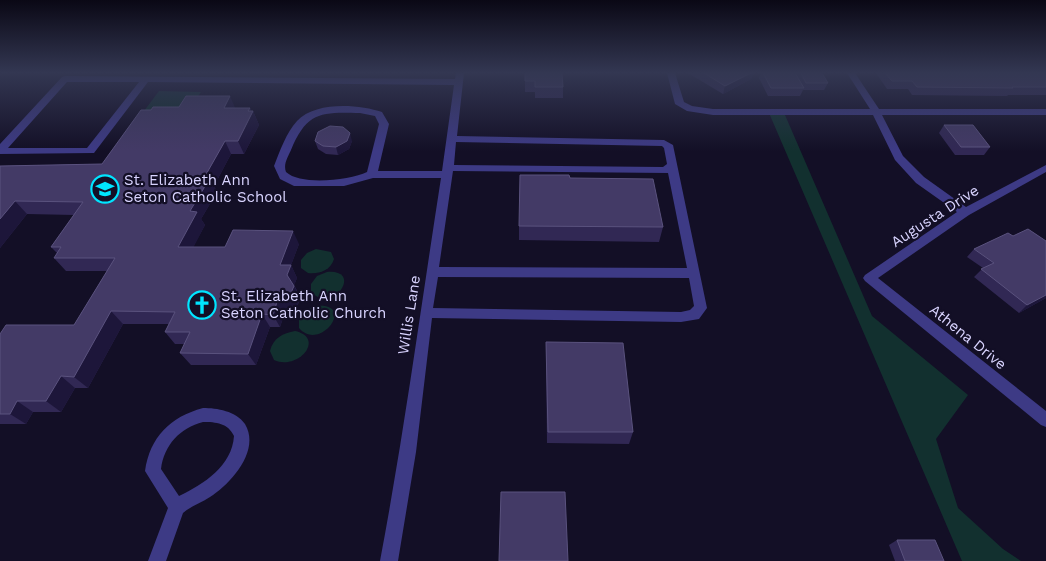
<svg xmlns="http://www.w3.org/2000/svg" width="1046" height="561" font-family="'Work Sans',sans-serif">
<rect width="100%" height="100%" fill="#130f26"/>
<!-- green -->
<g fill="#12302f">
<path d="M 159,91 L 201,92 L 185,116 L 141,115 Z"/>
<path d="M 769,113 L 785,115 L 872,316 L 968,395 L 936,439 L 958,508 L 1003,549 L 1021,561 L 962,561 Z"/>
<path d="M 316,249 L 331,252 L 334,259 C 330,271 319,274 308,273 L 301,268 L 301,260 L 307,253 Z"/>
<path d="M 327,272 C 364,269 333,315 311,292 L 311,284 L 317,276 Z"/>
<path d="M 316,306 C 357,302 320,353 299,328 L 299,319 L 305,310 Z"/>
<path d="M 295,331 C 326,338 298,371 274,360 L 270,351 C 273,338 283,333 295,331 Z"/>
</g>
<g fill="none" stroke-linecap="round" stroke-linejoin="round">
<!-- minor -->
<g fill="#3d3a85" fill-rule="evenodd">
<path d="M 456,73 L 464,73 L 457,136 L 664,140 L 673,145 L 707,308 L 699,319 L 681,322 L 432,318 L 416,452 L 398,561 L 380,561 C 404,434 421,306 441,178 L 373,178 L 344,186 L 294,186 L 280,179 L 274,166 C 280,151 286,133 297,121 C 315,101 359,104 382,112 L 389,124 L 378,171 L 442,171 L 454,85 L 148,82 L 94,153 L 0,154 L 0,144 L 62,77 L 65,76 L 455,79 ZM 67,82 L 139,82 L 87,148 L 8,148 ZM 360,113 L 375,116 L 379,124 L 367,172 C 350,180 301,186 286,172 C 283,164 288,157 291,150 C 307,111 322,112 360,113 ZM 456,142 L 662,146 L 664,148 L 667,164 L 663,167 L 454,165 ZM 453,171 L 668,173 L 687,268 L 439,267 ZM 438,277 L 689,278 L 694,306 L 690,310 L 681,312 L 433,308 Z"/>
<path d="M 667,73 L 675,73 L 684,102 L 692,106 L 713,109 L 870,109 L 847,73 L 855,73 L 879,109 L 1046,109 L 1046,115 L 882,115 L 903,156 L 924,177 L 966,207 L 1046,165 L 1046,172 L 969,215 L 878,278 L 1046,411 L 1046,427 L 1041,425 L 865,281 L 863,278 L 865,275 L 957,212 L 916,183 L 895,160 L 873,115 L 713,115 L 687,111 L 675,104 Z"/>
<path d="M 203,408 C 217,408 236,411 245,424 C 261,451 230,484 210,497 C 201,503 191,506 183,513 L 166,561 L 148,561 L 168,508 L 145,471 C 150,437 170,417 203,408 ZM 203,422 C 216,422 228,423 234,436 C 232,466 204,484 179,496 L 161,469 C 164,445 180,428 203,422 Z"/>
</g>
</g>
<!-- wall -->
<g fill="#312854">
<path d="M 525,73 L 563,87 L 563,98 L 535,98 L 535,92 L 525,92 Z"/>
<path d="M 688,73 L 754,73 L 751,79 L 723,94 Z"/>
<path d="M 761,73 L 822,73 L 828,83 L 824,90 L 803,90 L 800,96 L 768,96 L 759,78 Z"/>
<path d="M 876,73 L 1046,73 L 1046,95 L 1008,95 L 1007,96 L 912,95 L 908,89 L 887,89 Z"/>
<path d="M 236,108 L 250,108 L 251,111 L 253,111 L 259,125 L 244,154 L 231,154 L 214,186 L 217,192 L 201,219 L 205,225 L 193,247 L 225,247 L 299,244 L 291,265 L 297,278 L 294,285 L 301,298 L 296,308 L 284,315 L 280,327 L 270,327 L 256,365 L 191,365 L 180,353 L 184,344 L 175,344 L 165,332 L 169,324 L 123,324 L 88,388 L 75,388 L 61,412 L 33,412 L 26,424 L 0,424 L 0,334 L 74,325 L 107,271 L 66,271 L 54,258 L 57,253 L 51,247 L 74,215 L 27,214 L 0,248 L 0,166 L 102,164 L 151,110 Z"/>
<path d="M 944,125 L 990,147 L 984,155 L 955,155 L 939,133 Z"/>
<path d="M 315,141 L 352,141 L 349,149 L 338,155 L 326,154 L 318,149 Z"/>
<path d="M 570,178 L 663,227 L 659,242 L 519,240 L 519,226 Z"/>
<path d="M 974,249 L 1046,298 L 1019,313 L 974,277 L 983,268 L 967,257 Z"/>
<path d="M 546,342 L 633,432 L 629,444 L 547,443 L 546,356 Z"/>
<path d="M 897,540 L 944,561 L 895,561 L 889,545 Z"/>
</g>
<!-- shaded-wall -->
<g fill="#1d163a">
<path d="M 751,73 L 754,73 L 751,79 L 723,94 L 725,86 Z"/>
<path d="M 230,96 L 236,110 L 224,108 Z"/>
<path d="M 250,108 L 252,114 L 253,111 L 259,125 L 244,154 L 238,141 Z"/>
<path d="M 350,133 L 352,141 L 349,149 L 338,155 L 336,147 Z"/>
<path d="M 225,141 L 231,154 L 214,186 L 217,192 L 201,219 L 205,225 L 187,260 L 178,247 L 190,211 L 204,178 Z"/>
<path d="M 15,201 L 27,214 L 0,248 L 0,219 Z"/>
<path d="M 293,231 L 299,244 L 291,265 L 297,278 L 294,286 L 301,298 L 296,308 L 284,315 L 280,327 L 273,315 L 280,265 Z"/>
<path d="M 1046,295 L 1046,298 L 1019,313 L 1027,305 Z"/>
<path d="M 111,311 L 123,324 L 88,388 L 74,377 Z"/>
<path d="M 262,314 L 270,327 L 256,365 L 248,354 Z"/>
<path d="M 61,376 L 75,388 L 61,412 L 46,401 Z"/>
<path d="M 17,401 L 33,412 L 26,424 L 10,414 Z"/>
</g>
<!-- building -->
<g fill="#433a66" stroke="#5a527e">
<path d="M 525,73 L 562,73 L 563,87 L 535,87 L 535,81 L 525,81 Z"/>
<path d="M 704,73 L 751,73 L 725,86 Z"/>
<path d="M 763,73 L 795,73 L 804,88 L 771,88 Z"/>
<path d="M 801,73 L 822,73 L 828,83 L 806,83 Z"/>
<path d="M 885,73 L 1046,73 L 1046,87 L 1012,87 L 1013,88 L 917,87 L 912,81 L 892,81 Z"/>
<path d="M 186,96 L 230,96 L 224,108 L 250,108 L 248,111 L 253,111 L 238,141 L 225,141 L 204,178 L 210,178 L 190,211 L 197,212 L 178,247 L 225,247 L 233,230 L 293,231 L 280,265 L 291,265 L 287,275 L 294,286 L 290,295 L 277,302 L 273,315 L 262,314 L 248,354 L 180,353 L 190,332 L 165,332 L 175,312 L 111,311 L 74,377 L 61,376 L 46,401 L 17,401 L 10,414 L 0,414 L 0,334 L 6,325 L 74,325 L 115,258 L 54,258 L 61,247 L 51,247 L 83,202 L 15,201 L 0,219 L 0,166 L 102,164 L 141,110 L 151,110 L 153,107 L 179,107 Z"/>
<path d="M 944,125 L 973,125 L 990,147 L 961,147 Z"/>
<path d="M 330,126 L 343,127 L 350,133 L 347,141 L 336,147 L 323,146 L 315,141 L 318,132 Z"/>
<path d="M 520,175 L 569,175 L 570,178 L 653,179 L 663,227 L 519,226 Z"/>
<path d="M 1028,229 L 1046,241 L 1046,295 L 1027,305 L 981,269 L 994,263 L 974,249 L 1008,233 L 1013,236 Z"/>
<path d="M 546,342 L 623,343 L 633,432 L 548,432 Z"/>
<path d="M 501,492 L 565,492 L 568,561 L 499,561 Z"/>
<path d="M 897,540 L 935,540 L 944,561 L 905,561 Z"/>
</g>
<!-- sky -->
<linearGradient id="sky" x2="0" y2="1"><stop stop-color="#0a0815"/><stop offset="0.48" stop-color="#333752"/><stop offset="1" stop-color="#333752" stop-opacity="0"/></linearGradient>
<rect width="1046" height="151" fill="url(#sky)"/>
<!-- icons -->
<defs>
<g id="school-ring" transform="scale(1.4375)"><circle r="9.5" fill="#130f26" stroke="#00e5ff" stroke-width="1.5"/><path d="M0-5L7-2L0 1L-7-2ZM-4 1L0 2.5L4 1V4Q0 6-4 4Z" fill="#00e5ff"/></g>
<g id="church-ring" transform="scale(1.4375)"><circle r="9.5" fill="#130f26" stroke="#00e5ff" stroke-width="1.5"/><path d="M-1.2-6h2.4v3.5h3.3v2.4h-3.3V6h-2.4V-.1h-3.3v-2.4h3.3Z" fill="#00e5ff"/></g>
</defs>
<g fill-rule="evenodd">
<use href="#school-ring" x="105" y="189"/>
<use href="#church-ring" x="202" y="305"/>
</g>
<g text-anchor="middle" stroke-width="4.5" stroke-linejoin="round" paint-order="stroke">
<!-- poi labels -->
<g font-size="15" fill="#d9d4ff" stroke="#130f26" text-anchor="start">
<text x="124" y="185">St. Elizabeth Ann<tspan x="124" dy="17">Seton Catholic School</tspan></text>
<text x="221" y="301">St. Elizabeth Ann<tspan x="221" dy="17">Seton Catholic Church</tspan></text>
</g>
<!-- street labels -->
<g font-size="15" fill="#d9d4ff" stroke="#130f26">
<text transform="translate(935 216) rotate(-33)" y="5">Augusta Drive</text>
<text transform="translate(409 315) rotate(-81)" y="5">Willis Lane</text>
<text transform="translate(968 337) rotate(39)" y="5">Athena Drive</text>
</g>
</g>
</svg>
